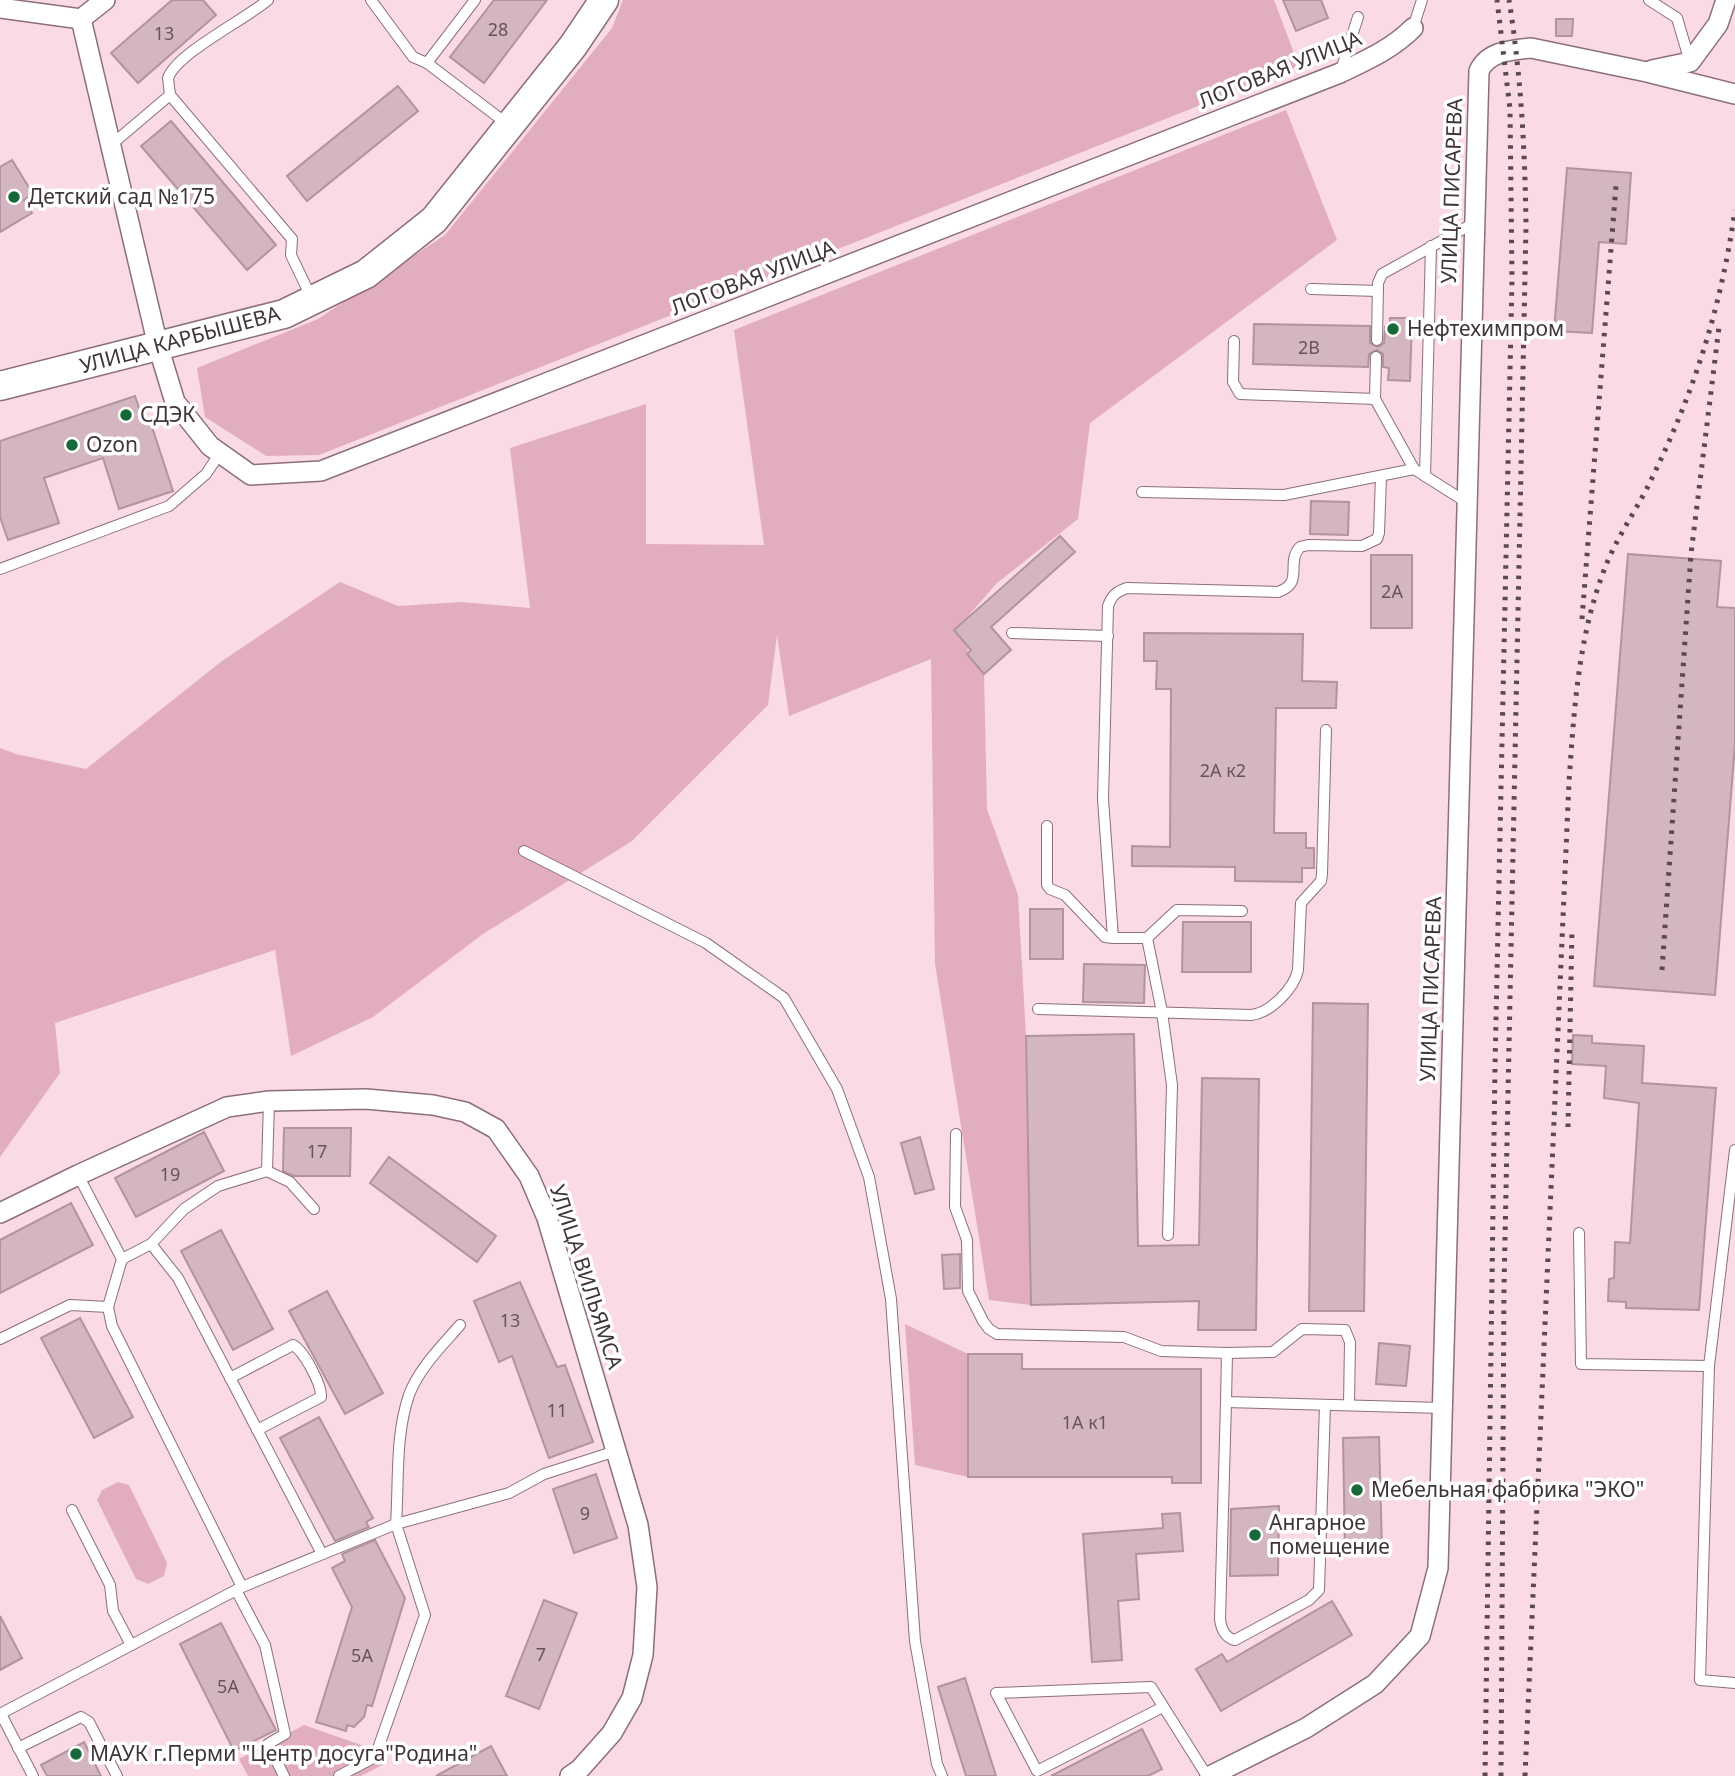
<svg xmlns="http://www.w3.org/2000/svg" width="1735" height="1776" font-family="'Noto Sans',sans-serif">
<rect width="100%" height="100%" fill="#fadae5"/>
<!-- green -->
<g fill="#e3adc0">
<path d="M 623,0 L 1274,0 L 1299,66 L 319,455 L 266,456 L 205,417 L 197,368 L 318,319 L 445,235 L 612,28 Z"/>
<path d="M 1286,110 L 1337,240 L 1090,423 L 1078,519 L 997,583 L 955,631 L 968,647 L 967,654 L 984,674 L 987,809 L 1018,895 L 1026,1036 L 1031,1305 L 989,1300 L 935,964 L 931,659 L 789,716 L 777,635 L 768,705 L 632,841 L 483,934 L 373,1017 L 291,1056 L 275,950 L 55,1023 L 60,1073 L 0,1157 L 0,748 L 16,754 L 86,769 L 222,661 L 340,582 L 398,606 L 461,602 L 530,608 L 510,448 L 646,404 L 646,544 L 764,545 L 734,330 Z"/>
<path d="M 905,1324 L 968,1354 L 968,1477 L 915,1465 Z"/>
<path d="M 118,1482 L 129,1485 L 167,1563 L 164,1576 L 148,1584 L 136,1579 L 97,1500 L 102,1490 Z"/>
<path d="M 304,1725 L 384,1753 L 388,1762 L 361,1776 L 248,1776 L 239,1759 Z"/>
</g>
<!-- building -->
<g fill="#d4b6c0" stroke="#b1949d" stroke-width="2">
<path d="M 172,0 L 203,0 L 216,15 L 138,83 L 111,53 Z"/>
<path d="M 494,0 L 547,0 L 484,83 L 450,57 Z"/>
<path d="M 1283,0 L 1321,0 L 1328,18 L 1296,31 Z"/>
<path d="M 1556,19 L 1573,19 L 1572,36 L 1556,36 Z"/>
<path d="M 398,86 L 418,111 L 307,201 L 287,176 Z"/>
<path d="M 171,121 L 276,245 L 247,270 L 141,146 Z"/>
<path d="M 12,160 L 33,194 L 24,200 L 32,213 L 0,232 L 0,167 Z"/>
<path d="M 1567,168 L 1631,173 L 1626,244 L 1599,242 L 1592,333 L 1554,331 Z"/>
<path d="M 1390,318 L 1412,318 L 1410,381 L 1388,380 L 1389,368 L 1383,367 L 1383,354 L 1377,350 L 1369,354 L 1368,367 L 1253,364 L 1254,324 L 1370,326 L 1370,343 L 1378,347 L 1384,343 L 1385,327 L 1390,327 Z"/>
<path d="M 135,396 L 143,420 L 149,418 L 173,491 L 119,509 L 103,458 L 44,478 L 59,523 L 8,540 L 0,517 L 0,441 Z"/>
<path d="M 1311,501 L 1349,502 L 1348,535 L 1310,534 Z"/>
<path d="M 1060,536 L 1075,552 L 991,627 L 1011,650 L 984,674 L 967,654 L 971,650 L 954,630 Z"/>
<path d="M 1628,554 L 1721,561 L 1717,607 L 1735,608 L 1735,745 L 1715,995 L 1594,986 Z"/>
<rect x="1371" y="555" width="41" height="73"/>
<path d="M 1144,633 L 1303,634 L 1302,681 L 1337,682 L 1336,708 L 1276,708 L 1274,833 L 1306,833 L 1306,848 L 1314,848 L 1314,868 L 1302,868 L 1302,882 L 1235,881 L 1235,867 L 1132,866 L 1132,846 L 1170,847 L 1171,689 L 1156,689 L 1157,661 L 1144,661 Z"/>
<rect x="1030" y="909" width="33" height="50"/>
<path d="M 1183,922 L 1251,922 L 1251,972 L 1182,972 Z"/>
<path d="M 1084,964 L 1145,965 L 1144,1003 L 1083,1002 Z"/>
<path d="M 1313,1003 L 1368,1004 L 1364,1311 L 1309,1311 Z"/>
<path d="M 1134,1034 L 1138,1246 L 1199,1245 L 1202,1078 L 1259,1079 L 1256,1330 L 1198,1330 L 1199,1301 L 1031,1305 L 1026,1036 Z"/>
<path d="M 1573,1035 L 1592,1036 L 1592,1043 L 1644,1046 L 1642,1083 L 1716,1088 L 1699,1310 L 1626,1308 L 1626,1302 L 1608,1301 L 1609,1279 L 1614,1278 L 1615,1242 L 1630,1243 L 1639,1103 L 1604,1098 L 1606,1066 L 1572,1064 Z"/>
<path d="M 284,1128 L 351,1128 L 350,1176 L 294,1176 L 283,1171 Z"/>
<path d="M 204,1132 L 224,1171 L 136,1217 L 115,1178 Z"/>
<path d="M 920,1137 L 934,1189 L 915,1194 L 901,1143 Z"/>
<path d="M 389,1157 L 496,1236 L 477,1262 L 370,1183 Z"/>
<path d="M 71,1203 L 93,1245 L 0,1293 L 0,1240 Z"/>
<path d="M 221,1230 L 273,1329 L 233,1350 L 181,1251 Z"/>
<path d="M 960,1254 L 960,1288 L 944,1289 L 942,1255 Z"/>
<path d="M 520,1282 L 557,1367 L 565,1365 L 593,1442 L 549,1458 L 512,1356 L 499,1362 L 474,1301 Z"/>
<path d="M 327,1291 L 383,1393 L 345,1414 L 289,1311 Z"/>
<path d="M 80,1318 L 133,1417 L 94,1438 L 41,1338 Z"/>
<path d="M 1379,1343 L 1410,1346 L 1406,1386 L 1376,1384 Z"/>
<path d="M 968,1354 L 1022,1354 L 1022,1369 L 1201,1369 L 1201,1483 L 1172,1483 L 1172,1477 L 968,1477 Z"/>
<path d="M 319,1417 L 373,1518 L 366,1522 L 369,1527 L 335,1541 L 280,1438 Z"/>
<path d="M 1379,1437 L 1382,1549 L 1345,1550 L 1343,1438 Z"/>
<path d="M 596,1474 L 617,1538 L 574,1553 L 553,1489 Z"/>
<path d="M 1279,1506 L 1278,1575 L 1230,1576 L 1231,1509 Z"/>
<path d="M 1180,1513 L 1183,1551 L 1136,1554 L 1139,1599 L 1118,1601 L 1122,1660 L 1092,1662 L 1083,1534 L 1163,1528 L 1162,1514 Z"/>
<path d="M 375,1540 L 405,1598 L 372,1706 L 367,1705 L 364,1717 L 354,1727 L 347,1725 L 346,1731 L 316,1722 L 352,1607 L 332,1568 L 345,1561 L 342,1554 Z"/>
<path d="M 544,1600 L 577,1613 L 539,1709 L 506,1696 Z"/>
<path d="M 1332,1601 L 1352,1635 L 1221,1711 L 1196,1669 L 1222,1654 L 1227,1662 Z"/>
<path d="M 0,1616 L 22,1658 L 0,1670 Z"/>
<path d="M 221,1623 L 276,1730 L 234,1751 L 180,1644 Z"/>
<path d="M 965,1678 L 996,1776 L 966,1776 L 938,1687 Z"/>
<path d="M 1142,1729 L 1162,1769 L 1148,1776 L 1051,1776 Z"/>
<path d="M 84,1742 L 101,1776 L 47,1776 L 41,1765 Z"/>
<path d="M 491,1746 L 507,1776 L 436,1776 Z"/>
</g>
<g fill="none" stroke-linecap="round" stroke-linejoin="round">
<!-- lane casing -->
<g stroke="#8b6f79" stroke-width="12">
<g id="lane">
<path d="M 371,0 L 413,57 L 427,63"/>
<path d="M 475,0 L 427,63 L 506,123"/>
<path d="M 1649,0 L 1677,18 L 1690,62"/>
<path d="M 1413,28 L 1422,0"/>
<path d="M 1341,70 L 1358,17"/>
<path d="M 170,95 L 168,78 C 177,53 246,19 268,0"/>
<path d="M 111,145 L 170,95 L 292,239 L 291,255 L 312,299"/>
<path d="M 1311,289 L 1378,291"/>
<path d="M 1377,340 L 1378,283 L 1382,274 L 1474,223"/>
<path d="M 1234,341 L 1233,382 L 1240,394 L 1375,399"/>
<path d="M 1376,357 L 1375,399 L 1414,469 L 1466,502"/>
<path d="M 1425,476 L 1431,246"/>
<path d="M 1142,492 L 1284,495 L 1414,469"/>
<path d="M 0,569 L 169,506 L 206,474 L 220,453"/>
<path d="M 1012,633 L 1108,636"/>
<path d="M 1047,826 L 1047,885 L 1050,889 L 1065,895 L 1105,937 L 1113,938"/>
<path d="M 524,851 L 706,943 L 784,998 L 837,1089 L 869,1177 L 891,1299 L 915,1641 L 937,1764 L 942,1776"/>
<path d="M 1147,938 L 1177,910 L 1242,911"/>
<path d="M 1038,1009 L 1251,1015 C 1270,1013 1294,989 1298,970 L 1301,903 L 1321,881 L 1322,874 L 1326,730"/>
<path d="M 956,1134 L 955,1207 L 967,1240 L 968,1291 L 983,1321 L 989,1329 L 997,1334 L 1124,1337 L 1161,1351 L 1227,1353 L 1226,1402 L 1442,1408"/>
<path d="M 1735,1150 L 1709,1366 L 1700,1680 L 1735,1683"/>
<path d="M 267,1171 L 290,1182 L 314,1209"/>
<path d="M 78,1175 L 122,1259 L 108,1307 L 112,1326 L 242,1587"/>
<path d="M 1579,1233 L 1581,1364 L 1709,1366"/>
<path d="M 1168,1235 L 1172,1085 L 1162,1012 L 1147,938 L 1113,938 L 1103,799 L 1108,606 C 1112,595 1116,592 1127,588 L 1278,592 C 1305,583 1285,563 1300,547 L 1308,545 L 1362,546 L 1377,539 L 1379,533 L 1381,476"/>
<path d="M 151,1244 L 178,1278 L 322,1554"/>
<path d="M 122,1259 L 151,1244 L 184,1209 L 218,1186 L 267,1171 L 269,1101"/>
<path d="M 0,1339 L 70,1305 L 108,1307"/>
<path d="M 1227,1353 L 1273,1352 L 1302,1329 L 1345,1330 L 1350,1342 L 1349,1405"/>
<path d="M 230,1378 L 293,1345 C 304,1351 322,1385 321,1397 L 257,1430"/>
<path d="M 1226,1402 L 1220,1619 C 1221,1628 1225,1638 1235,1640 L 1309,1600 L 1319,1590 L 1325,1405"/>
<path d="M 72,1510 L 110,1585 L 113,1611 L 131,1645"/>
<path d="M 236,1590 L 265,1645 L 285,1734 L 268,1744 L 284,1776"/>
<path d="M 1163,1707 L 1037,1771 L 996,1693 L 1151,1687 L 1207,1776"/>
<path d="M 0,1714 L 242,1587 L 396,1524 C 399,1481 395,1436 409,1395 C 419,1368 442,1346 460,1325"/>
<path d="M 1,1714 L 33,1776"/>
<path d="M 18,1748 L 81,1717 L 89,1722 L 117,1776"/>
<path d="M 339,1776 L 375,1757 L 425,1615 L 396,1524 L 509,1493 L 544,1474 L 616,1451"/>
</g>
</g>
<!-- street casing -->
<g stroke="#8b6f79" stroke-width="22">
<g id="street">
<path d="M 0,8 L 81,19 L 105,0"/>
<path d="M 81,19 L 158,346 L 175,402 L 210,446 L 251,475 L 321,471 L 1340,73 C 1367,60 1392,49 1413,28"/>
<path d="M 1652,70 L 1690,62 L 1718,24 L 1726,0"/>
<path d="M 0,1213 L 78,1175 L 227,1107 L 269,1101 L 366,1099 L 433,1105 L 465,1112 L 496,1129 L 529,1176 L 547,1218 L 638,1525 L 647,1587 L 643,1655 L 632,1698 L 612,1733 L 579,1770 L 570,1776"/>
<path d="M 1210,1776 L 1306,1728 L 1375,1684 L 1420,1636 L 1438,1568 L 1479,71 C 1488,51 1512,50 1531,48 L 1647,72 L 1735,94"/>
</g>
</g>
<!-- secondary casing -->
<g stroke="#8b6f79" stroke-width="31">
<path id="secondary" d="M 0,386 L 284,314 L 366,274 L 434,220 L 573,46 L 604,0"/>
</g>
<!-- lane -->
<use href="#lane" stroke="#fff" stroke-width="10"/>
<!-- street -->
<use href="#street" stroke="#fff" stroke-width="19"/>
<!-- secondary -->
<use href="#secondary" stroke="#fff" stroke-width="28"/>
<!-- rail -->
<g stroke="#5a4a4f" stroke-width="5" stroke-dasharray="3.5 7" stroke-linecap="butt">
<path d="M 1582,619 L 1616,185"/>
<path d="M 1662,970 L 1691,554 L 1719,327"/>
<path d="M 1568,1127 L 1572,929"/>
<path d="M 1485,1776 L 1495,1066 L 1512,279 L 1510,109 L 1497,0"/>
<path d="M 1501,1776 L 1504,1287 L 1526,226 C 1525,150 1521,75 1509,0"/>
<path d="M 1525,1776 L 1569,782 C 1574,711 1578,640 1603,573 C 1615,539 1637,510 1652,478 C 1695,390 1721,307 1735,210"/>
</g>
</g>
<!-- markers -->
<g fill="#176939" stroke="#fff" stroke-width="2.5">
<circle cx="14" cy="197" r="7"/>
<circle cx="1393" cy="329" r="7"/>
<circle cx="126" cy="415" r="7"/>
<circle cx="72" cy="445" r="7"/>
<circle cx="1357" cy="1490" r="7"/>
<circle cx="1255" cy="1535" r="7"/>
<circle cx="76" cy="1754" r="7"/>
</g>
<g text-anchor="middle" stroke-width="7" stroke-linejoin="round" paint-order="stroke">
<!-- number labels -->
<g font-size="18" fill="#66545a">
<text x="498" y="36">28</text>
<text x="164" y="40">13</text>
<text x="1309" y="354">2В</text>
<text x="1392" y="598">2А</text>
<text x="1223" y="777">2А к2</text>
<text x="317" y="1158">17</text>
<text x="170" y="1181">19</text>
<text x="510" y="1327">13</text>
<text x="557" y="1417">11</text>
<text x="1085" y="1429">1А к1</text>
<text x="585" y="1520">9</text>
<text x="541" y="1661">7</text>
<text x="362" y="1662">5А</text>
<text x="228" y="1693">5А</text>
</g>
<!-- street labels -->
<g font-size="21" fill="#413438" stroke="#fff">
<text transform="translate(1280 70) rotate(-22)" y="7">ЛОГОВАЯ УЛИЦА</text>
<text transform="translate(1452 191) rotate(-88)" y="7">УЛИЦА ПИСАРЕВА</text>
<text transform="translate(753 278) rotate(-21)" y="7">ЛОГОВАЯ УЛИЦА</text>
<text transform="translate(180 340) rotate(-15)" y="7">УЛИЦА КАРБЫШЕВА</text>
<text transform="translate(1431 989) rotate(-88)" y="7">УЛИЦА ПИСАРЕВА</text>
<text transform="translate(586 1277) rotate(72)" y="7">УЛИЦА ВИЛЬЯМСА</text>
</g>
<!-- poi labels -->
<g font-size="21" fill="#413438" stroke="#fff" text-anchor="start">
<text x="28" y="204">Детский сад №175</text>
<text x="1407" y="336">Нефтехимпром</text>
<text x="140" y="422">СДЭК</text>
<text x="86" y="452">Ozon</text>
<text x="1371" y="1497">Мебельная фабрика "ЭКО"</text>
<text x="1269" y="1530">Ангарное<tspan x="1269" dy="24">помещение</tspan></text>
<text x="90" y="1761">МАУК г.Перми "Центр досуга"Родина"</text>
</g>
</g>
</svg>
